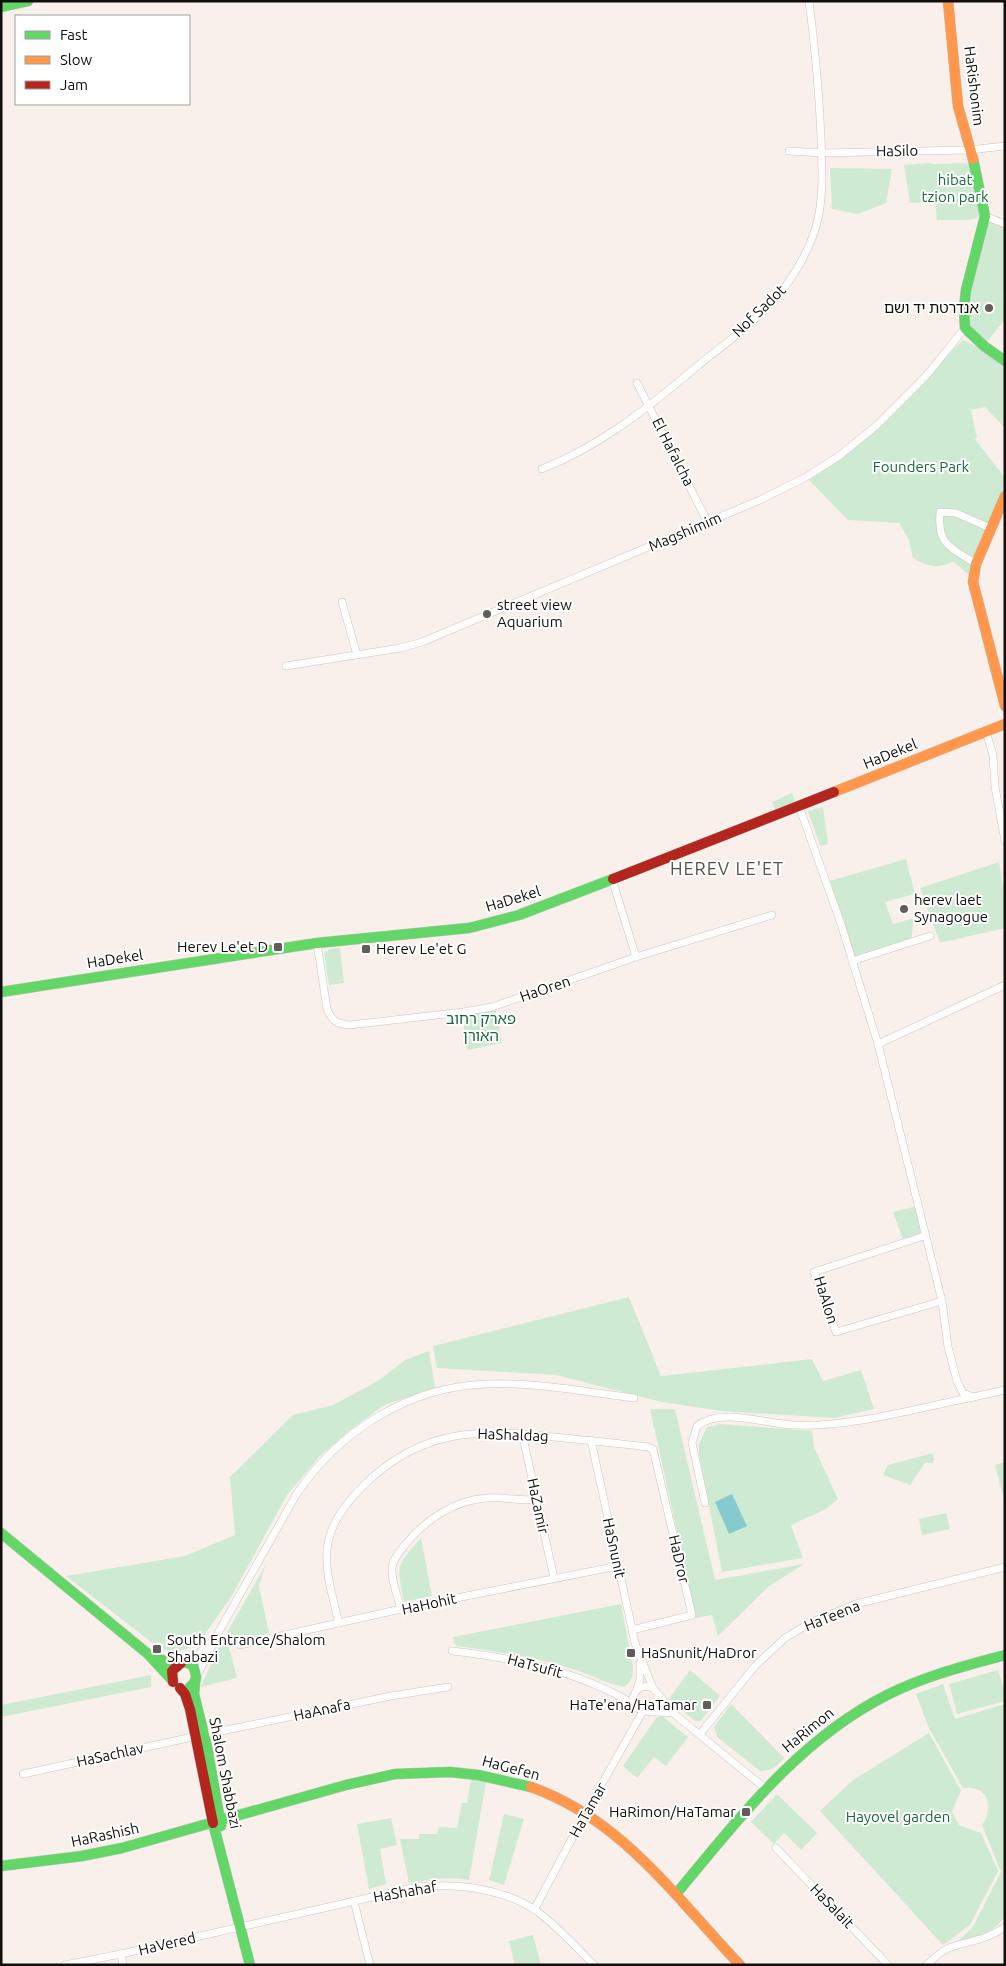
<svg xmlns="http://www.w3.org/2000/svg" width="1006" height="1966" font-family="Ubuntu,'Noto Sans Hebrew',sans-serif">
<rect width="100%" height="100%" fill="#f9f0ec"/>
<!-- green -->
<g fill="#cfead3">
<path d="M 931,163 L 932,164 L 974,163 L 985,216 L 968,220 L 937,220 L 935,202 L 910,203 L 904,165 Z"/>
<path d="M 830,168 L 892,169 L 886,203 L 858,214 L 832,209 Z"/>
<path d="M 989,218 L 1005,224 L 1005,293 L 994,292 L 1003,293 L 1005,319 L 984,346 L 965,328 L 966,290 Z"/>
<path d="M 963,340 L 1005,361 L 1005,428 L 985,407 L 971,410 L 977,438 L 975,439 L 1005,478 L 1005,494 L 973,579 L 953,561 C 939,570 926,566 913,558 L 909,540 L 899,523 L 848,520 L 806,477 L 849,453 Z"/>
<path d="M 792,793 L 797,806 L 777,814 L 772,802 Z"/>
<path d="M 823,807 L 828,844 L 820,846 L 808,811 Z"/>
<path d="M 906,859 L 915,894 L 885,902 L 893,924 L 914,918 L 911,942 L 852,961 L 826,882 Z"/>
<path d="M 999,862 L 1005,899 L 1005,928 L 940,943 L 920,888 Z"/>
<path d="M 340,948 L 344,983 L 329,985 L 324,954 L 329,949 Z"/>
<path d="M 495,1006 L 502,1043 L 467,1050 L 462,1012 Z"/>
<path d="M 917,1206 L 924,1236 L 904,1242 L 893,1212 Z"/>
<path d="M 629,1297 L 661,1376 L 812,1359 L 823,1381 L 861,1370 L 874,1409 L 834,1418 L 721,1411 L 662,1402 L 556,1375 L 437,1368 L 433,1346 Z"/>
<path d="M 429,1351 L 435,1388 L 384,1405 L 349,1431 L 320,1456 L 287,1495 L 231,1597 L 200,1641 L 187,1649 L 173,1652 L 159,1648 L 66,1576 L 185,1556 L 235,1535 L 230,1477 L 293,1415 L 333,1405 L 378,1381 L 405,1360 Z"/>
<path d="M 650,1409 L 675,1409 L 715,1580 L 804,1564 L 768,1587 L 718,1636 L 712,1615 L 696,1618 Z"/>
<path d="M 721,1424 L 812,1431 L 814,1447 L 838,1499 L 826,1509 L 791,1525 L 803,1558 L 722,1572 L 699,1455 L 699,1444 L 707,1427 Z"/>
<path d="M 933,1453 L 934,1463 L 925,1463 L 910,1485 L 883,1475 L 888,1465 Z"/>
<path d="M 1005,1462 L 1005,1497 L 1003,1497 L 995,1465 Z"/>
<path d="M 946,1513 L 950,1529 L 922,1535 L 919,1519 Z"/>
<path d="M 421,1538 L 432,1596 L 404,1602 C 397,1564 395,1567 421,1538 Z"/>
<path d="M 266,1564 L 259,1586 L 269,1633 L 229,1647 L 237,1678 L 201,1687 L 215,1654 Z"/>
<path d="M 621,1604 L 633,1667 C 633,1677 632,1681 624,1687 C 606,1684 590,1674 573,1669 C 534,1657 496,1651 456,1646 L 453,1637 Z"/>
<path d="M 690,1670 L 720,1696 L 701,1721 L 695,1721 L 669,1699 Z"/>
<path d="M 998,1670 L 1005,1693 L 1005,1701 L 957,1714 L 949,1684 Z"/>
<path d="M 151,1675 L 151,1687 L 1,1717 L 1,1705 Z"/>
<path d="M 943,1684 L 955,1719 L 1005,1704 L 1005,1916 C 994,1934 976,1937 957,1942 L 973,1927 L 1001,1872 L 982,1825 C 990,1815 992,1794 976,1789 C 973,1788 967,1788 963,1788 L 929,1728 L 916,1694 Z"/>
<path d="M 731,1704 L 784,1758 C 776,1767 772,1771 760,1771 L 717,1737 L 714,1727 Z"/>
<path d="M 662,1716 L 688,1737 L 666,1766 L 654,1757 L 637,1778 L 623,1766 L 656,1718 Z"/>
<path d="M 929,1733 L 961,1791 L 952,1811 L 959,1825 L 981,1833 L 998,1871 L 970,1925 L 943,1945 L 820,1811 L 853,1780 Z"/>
<path d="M 471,1779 L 486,1782 L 469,1880 C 448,1877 430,1879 409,1883 L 400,1839 L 419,1839 L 419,1834 L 437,1834 L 439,1827 L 457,1828 L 462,1803 L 467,1803 Z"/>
<path d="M 777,1794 L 817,1833 L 801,1850 L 784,1833 L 774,1844 L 751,1822 Z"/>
<path d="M 504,1814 L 524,1819 L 504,1885 L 489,1880 Z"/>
<path d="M 391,1818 L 397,1845 L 380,1849 L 386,1884 L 369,1889 L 357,1824 Z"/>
<path d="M 533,1935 L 541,1965 L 515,1965 L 509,1941 Z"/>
</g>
<!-- water -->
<path fill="#86cacf" d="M 732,1494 L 747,1526 L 729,1534 L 715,1502 Z"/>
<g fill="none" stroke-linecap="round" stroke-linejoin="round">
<!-- street casing -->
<g stroke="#cbc5c1" stroke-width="8">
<g id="street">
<path d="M 789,151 L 821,153 L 969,150 L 1005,146"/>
<path d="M 985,216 L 1005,224"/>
<path d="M 637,383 L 708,523"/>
<path d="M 542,469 C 600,446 648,408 695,368 C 727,342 763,317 787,284 C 799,267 810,247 816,227 C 824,198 822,166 821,137 C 819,91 815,47 809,1"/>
<path d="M 976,564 C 951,547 937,546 940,512 L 956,513 L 990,528"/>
<path d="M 342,602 L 357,655"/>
<path d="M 286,666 L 400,648 L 422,642 L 760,500 L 806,477 L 839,456 L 876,426 L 926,376 L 965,328"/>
<path d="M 986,732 L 993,755 L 995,787 L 1005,841"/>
<path d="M 799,806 L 841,924 L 878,1044 L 942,1301 L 948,1347 L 957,1381 L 963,1393 L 973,1397 L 1005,1390"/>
<path d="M 612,879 L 636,957"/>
<path d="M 317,943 L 327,1009 C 332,1021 337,1024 350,1025 L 463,1012 L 492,1007 L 636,957 L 772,915"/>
<path d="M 852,961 L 930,936"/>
<path d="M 878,1044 L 1005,985"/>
<path d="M 924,1236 L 814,1272 L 836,1332 L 942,1301"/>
<path d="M 522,1433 L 554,1578"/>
<path d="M 591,1440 L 635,1643 L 653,1688"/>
<path d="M 705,1503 L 692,1443 L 697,1426 C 722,1407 764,1424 793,1425 C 848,1428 918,1408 973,1397"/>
<path d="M 401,1609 C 398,1597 391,1581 392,1568 C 393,1559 400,1551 405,1545 C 425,1520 454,1500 487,1498 C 504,1496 520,1502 537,1499"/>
<path d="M 339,1623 C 323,1561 315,1534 364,1485 C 422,1428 478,1429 554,1437 C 585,1440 616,1443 648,1447 L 653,1449 L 692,1615 L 632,1630"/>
<path d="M 240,1645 L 401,1609 L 618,1566"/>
<path d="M 452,1651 C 515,1658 579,1671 635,1705"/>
<path d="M 189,1663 L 210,1643"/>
<path d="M 197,1676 L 217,1635 L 296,1495 C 339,1431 408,1387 486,1384 C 536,1382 586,1392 634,1398"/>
<path d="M 637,1689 L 640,1680 L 640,1663"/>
<path d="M 658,1694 L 673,1713 L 766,1789"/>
<path d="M 650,1711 L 658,1703 L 658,1694 L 653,1688 C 643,1684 636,1688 633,1698 L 637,1708 C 647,1714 662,1711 673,1713"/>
<path d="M 700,1734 L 755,1666 L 785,1638 L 810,1623 L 856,1604 L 1005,1567"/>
<path d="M 23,1774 L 197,1736 L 391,1696 L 448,1687"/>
<path d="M 776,1848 L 888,1965"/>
<path d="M 354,1901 L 370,1965"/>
<path d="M 534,1910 L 585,1814 L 643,1711"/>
<path d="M 121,1954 L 123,1965"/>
<path d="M 65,1965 L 121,1954 L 416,1887 C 456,1883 504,1888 538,1912 C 558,1927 576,1947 594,1965"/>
<path d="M 927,1965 C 934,1959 940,1951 949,1948 C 968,1941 987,1940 1005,1927"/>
</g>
</g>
<!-- fast casing -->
<g stroke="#cbc5c1" stroke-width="11">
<g id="fast">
<path d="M 1,7 L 28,1"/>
<path d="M 973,159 L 985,216 L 966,290 L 964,308 L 965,328 L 984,346 L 1005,361"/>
<path d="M 1,992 L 317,943 L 469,928 L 519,915 L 613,879"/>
<path d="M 1,1533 L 148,1654 L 173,1681"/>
<path d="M 152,1657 L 169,1662 L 185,1662 L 193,1665 C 196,1674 199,1680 190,1687"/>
<path d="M 195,1683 L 194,1694 L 207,1747 L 221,1826"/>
<path d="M 213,1823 L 250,1965"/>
<path d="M 1,1866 L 82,1856 L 122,1848 L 346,1785 L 395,1774 L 450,1772 L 478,1775 L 531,1787"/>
<path d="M 676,1894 C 738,1820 798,1740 887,1695 C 924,1676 965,1666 1005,1655"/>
</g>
</g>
<!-- slow casing -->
<g stroke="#cbc5c1" stroke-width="11">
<g id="slow">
<path d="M 948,1 L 958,106 L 973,159"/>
<path d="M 1005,496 L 976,564 L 973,582 L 1005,706"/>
<path d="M 834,792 L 1005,724"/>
<path d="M 531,1787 C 622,1819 676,1898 740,1965"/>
</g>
</g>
<!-- jam casing -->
<g stroke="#cbc5c1" stroke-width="11">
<g id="jam">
<path d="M 613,879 L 834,792"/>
<path d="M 173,1682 L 172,1671 L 181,1663"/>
<path d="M 180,1688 L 185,1694 L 190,1709 L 213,1823"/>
</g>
</g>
<!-- street -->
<use href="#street" stroke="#fefdfc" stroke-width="7"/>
<!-- fast -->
<use href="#fast" stroke="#63d668" stroke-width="10"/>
<!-- slow -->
<use href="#slow" stroke="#ff974d" stroke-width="10"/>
<!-- jam -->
<use href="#jam" stroke="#b3261e" stroke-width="10"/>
</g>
<!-- markers -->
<g fill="#635d5a" stroke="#fff" stroke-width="2">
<circle cx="989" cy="308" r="5"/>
<circle cx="487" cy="614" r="5"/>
<circle cx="904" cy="909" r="5"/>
<rect x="273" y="942" width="10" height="10" rx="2.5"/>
<rect x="361" y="944" width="10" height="10" rx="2.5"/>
<rect x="152" y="1644" width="10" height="10" rx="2.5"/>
<rect x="626" y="1648" width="10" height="10" rx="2.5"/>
<rect x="702" y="1700" width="10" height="10" rx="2.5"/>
<rect x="741" y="1807" width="10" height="10" rx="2.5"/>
</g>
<g text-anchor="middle" stroke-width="4" stroke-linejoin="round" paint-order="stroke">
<!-- street labels -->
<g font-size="15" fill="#120e0b" stroke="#fff">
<text transform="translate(974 86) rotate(83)" y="5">HaRishonim</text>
<text transform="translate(897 151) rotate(-1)" y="5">HaSilo</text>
<text transform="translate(759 311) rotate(-44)" y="5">Nof Sadot</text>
<text transform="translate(673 452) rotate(63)" y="5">El Hafalcha</text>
<text transform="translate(685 532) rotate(-23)" y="5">Magshimim</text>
<text transform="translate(890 754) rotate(-22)" y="5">HaDekel</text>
<text transform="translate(513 899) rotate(-17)" y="5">HaDekel</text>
<text transform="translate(115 959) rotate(-9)" y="5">HaDekel</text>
<text transform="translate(545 989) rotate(-19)" y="5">HaOren</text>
<text transform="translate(826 1300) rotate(73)" y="5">HaAlon</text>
<text transform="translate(513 1435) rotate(2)" y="5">HaShaldag</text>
<text transform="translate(538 1506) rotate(78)" y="5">HaZamir</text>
<text transform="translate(614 1548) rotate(78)" y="5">HaSnunit</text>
<text transform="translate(679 1559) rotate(77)" y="5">HaDror</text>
<text transform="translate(429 1604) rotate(-12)" y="5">HaHohit</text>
<text transform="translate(832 1616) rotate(-22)" y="5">HaTeena</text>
<text transform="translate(535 1666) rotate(15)" y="5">HaTsufit</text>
<text transform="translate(322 1710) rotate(-12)" y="5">HaAnafa</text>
<text transform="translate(808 1730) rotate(-39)" y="5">HaRimon</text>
<text transform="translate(110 1755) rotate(-12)" y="5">HaSachlav</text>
<text transform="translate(511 1768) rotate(15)" y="5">HaGefen</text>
<text transform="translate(225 1773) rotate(79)" y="5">Shalom Shabbazi</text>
<text transform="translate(588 1810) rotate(-61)" y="5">HaTamar</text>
<text transform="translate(105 1835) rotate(-12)" y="5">HaRashish</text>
<text transform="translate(405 1892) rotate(-10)" y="5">HaShahaf</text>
<text transform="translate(832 1906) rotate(46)" y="5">HaSalait</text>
<text transform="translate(167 1944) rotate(-13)" y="5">HaVered</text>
</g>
<!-- park labels -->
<g font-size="15" fill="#1a663d" stroke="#fff">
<text x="955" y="185">hibat<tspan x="955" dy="17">tzion park</tspan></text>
<text x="921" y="472">Founders Park</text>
<text x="481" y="1024">פארק רחוב<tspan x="481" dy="17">האורן</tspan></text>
<text x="898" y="1822">Hayovel garden</text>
</g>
<!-- poi labels -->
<g font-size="15" fill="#120e0b" stroke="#fff" text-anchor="start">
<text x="979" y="313" text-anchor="end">אנדרטת יד ושם</text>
<text x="497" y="610">street view<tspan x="497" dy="17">Aquarium</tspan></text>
<text x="914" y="905">herev laet<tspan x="914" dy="17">Synagogue</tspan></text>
<text x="268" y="952" text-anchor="end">Herev Le'et D</text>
<text x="376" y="954">Herev Le'et G</text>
<text x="167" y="1645">South Entrance/Shalom<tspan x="167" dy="17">Shabazi</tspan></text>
<text x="641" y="1658">HaSnunit/HaDror</text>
<text x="697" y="1710" text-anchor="end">HaTe'ena/HaTamar</text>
<text x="736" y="1817" text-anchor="end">HaRimon/HaTamar</text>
</g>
<!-- quarter labels -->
<g font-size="18" letter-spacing="1" fill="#5c5149" stroke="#fff">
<text x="727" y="875">HEREV LE'ET</text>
</g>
</g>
<!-- border -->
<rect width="1006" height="1966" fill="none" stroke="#120e0b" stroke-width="5"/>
<!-- legend -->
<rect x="15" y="15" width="175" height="90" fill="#ffffff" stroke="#a09f9d"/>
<rect x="25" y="31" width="25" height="8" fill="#63d668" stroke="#a09f9d"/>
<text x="60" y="40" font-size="15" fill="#120e0b">Fast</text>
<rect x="25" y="56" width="25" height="8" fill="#ff974d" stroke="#a09f9d"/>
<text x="60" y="65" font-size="15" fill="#120e0b">Slow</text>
<rect x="25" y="81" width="25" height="8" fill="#b3261e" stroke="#a09f9d"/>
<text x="60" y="90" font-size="15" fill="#120e0b">Jam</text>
</svg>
